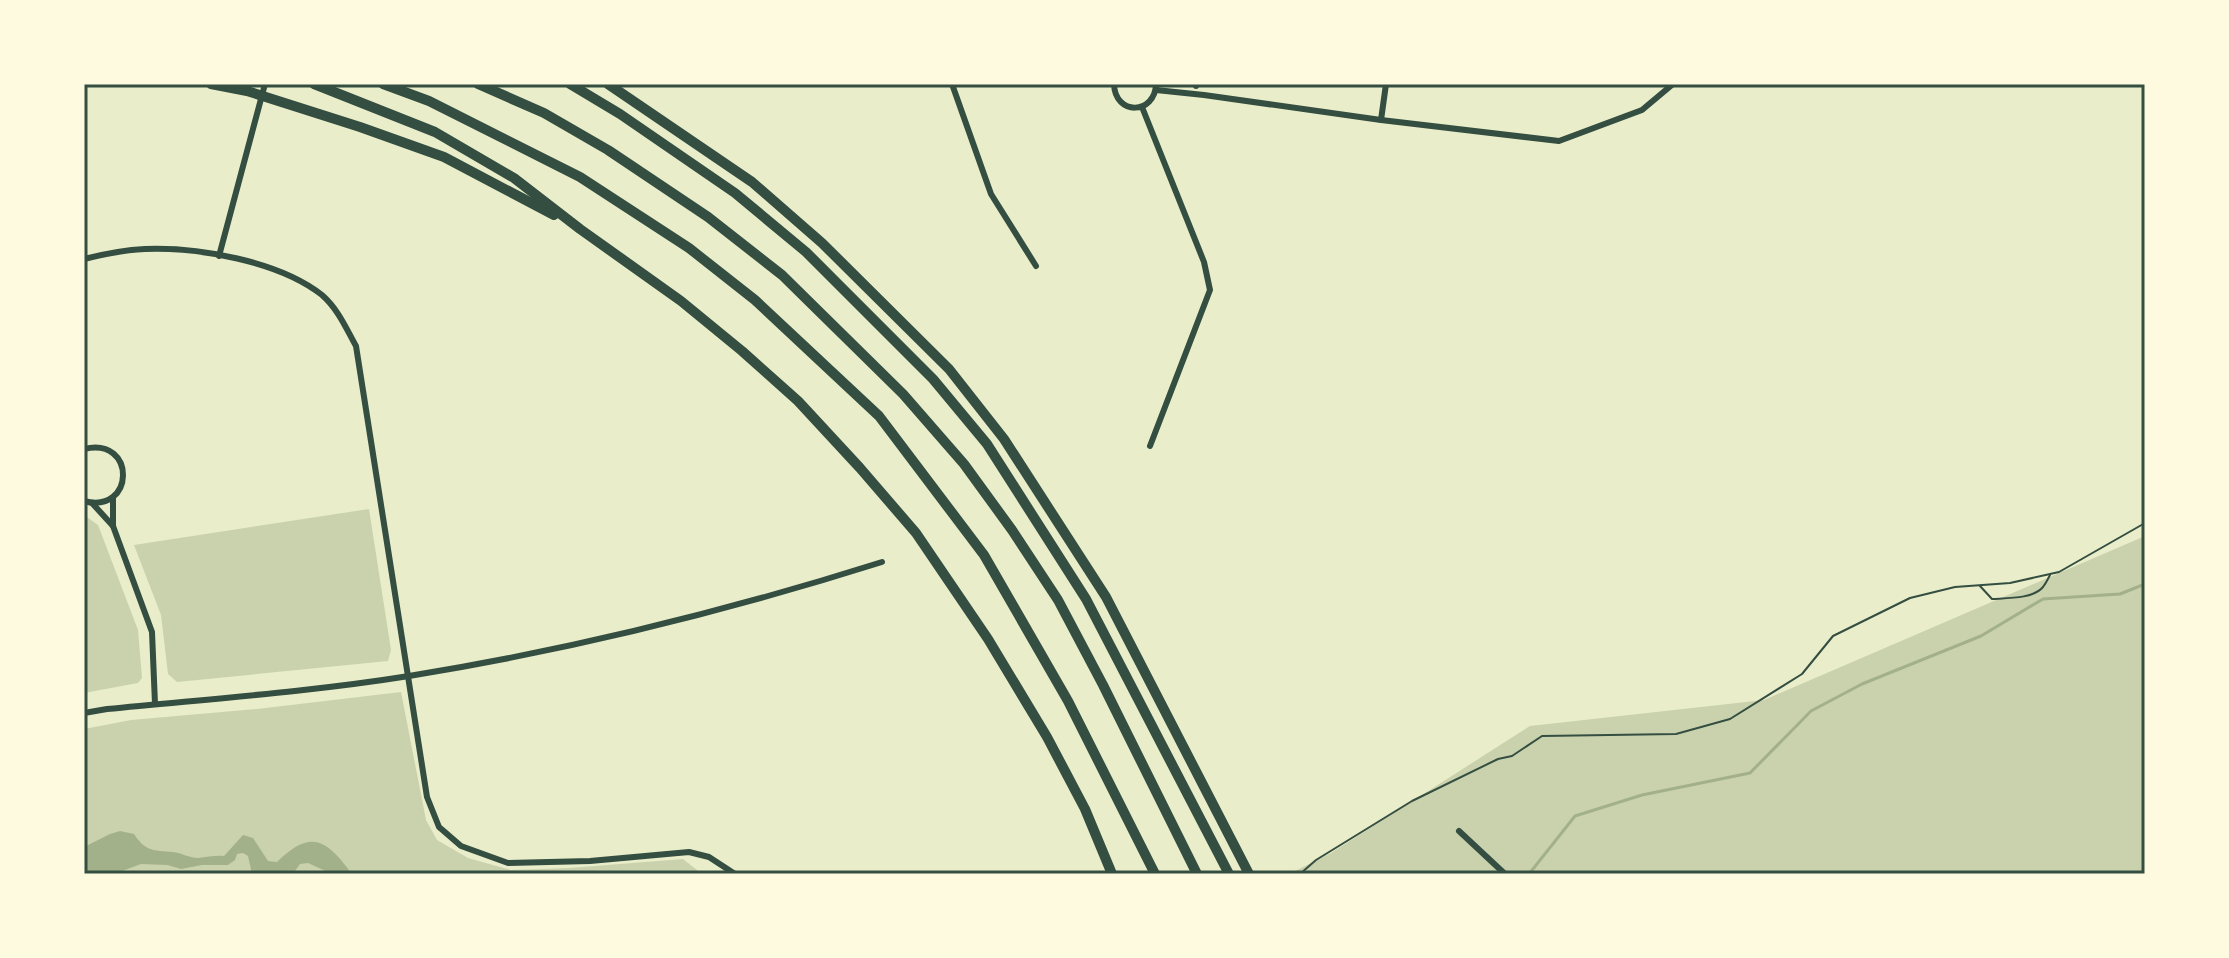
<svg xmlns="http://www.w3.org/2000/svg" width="2229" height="958" font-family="Manrope,sans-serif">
<rect width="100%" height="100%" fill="#e9edc9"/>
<!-- green -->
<g fill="#cad2ad">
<path d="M 369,509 L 391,650 L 388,661 L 177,682 L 168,674 L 161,615 L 134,545 Z"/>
<path d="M 84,515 L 98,525 L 138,630 L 142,678 L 138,683 L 84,693 Z"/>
<path d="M 2145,536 L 2145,874 L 1289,874 L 1331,853 L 1530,726 L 1764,700 Z"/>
<path d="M 401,692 L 426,820 L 437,840 L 468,858 L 511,870 L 569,868 L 683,859 L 702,874 L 84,874 L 84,729 L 131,720 L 257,709 Z"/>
</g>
<!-- water -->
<path fill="#a3b18a" d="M 120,831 L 134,834 C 146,852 153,850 173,852 C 181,853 190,858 198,858 C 208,857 215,855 224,856 L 243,835 L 253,838 L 268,861 L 277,862 C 311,829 326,839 352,874 L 332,874 L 308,863 L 300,864 L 293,874 L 252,874 L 248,856 L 243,853 L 237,854 L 235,860 L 228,865 L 202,865 L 181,869 L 167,865 L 141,864 L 114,874 L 84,874 L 84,847 L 110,834 Z"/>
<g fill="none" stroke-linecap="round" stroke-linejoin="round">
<!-- stream -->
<path stroke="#a3b18a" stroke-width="3" d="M 1529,874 L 1575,816 L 1642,795 L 1750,773 L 1811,711 L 1862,684 L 1981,636 L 2043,599 L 2120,594 L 2145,584"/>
<!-- path -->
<g stroke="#344e41" stroke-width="2">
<path d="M 1980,586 L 1992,599 C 2007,598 2033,599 2043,587 C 2046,583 2048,579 2050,575"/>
<path d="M 1300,874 L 1316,860 L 1412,801 L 1498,759 L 1512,756 L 1542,736 L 1676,734 L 1730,719 L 1802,674 L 1833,636 L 1910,598 L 1955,587 L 2010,583 L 2059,572 L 2145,523"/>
</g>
<!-- minor -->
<g stroke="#344e41" stroke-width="6">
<path d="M 952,84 L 991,194 L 1036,266"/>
<path d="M 1114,84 C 1115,116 1155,115 1156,84"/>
<path d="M 1196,86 L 1196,84"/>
<path d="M 1156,90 L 1204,95 L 1381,120 L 1559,141 L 1642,110 L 1673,84"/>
<path d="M 1142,107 L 1204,262 L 1210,290 L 1150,446"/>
<path d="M 1381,120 L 1386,84"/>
<path d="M 219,256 L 265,84"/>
<path d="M 84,259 C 104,254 124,250 145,249 C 198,247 279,261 322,295 C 338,309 346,328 356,346 L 427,797 L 439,827 L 461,846 L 508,863 L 590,861 L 689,852 L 709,857 L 735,874"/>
<path d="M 84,449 C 137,436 135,515 84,501"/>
<path d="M 113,498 L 113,526 L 152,632 L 155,704"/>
<path d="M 92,503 L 113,526"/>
<path d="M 84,713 L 107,709 C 207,699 309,692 409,676 C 570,650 727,611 882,562"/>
<path d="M 1459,831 L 1505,874"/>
</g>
<!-- motorway -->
<g stroke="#344e41" stroke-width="10">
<path d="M 211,84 L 247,91 L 360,127 L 444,157 L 554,215"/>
<path d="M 314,84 L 435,132 L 514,178 L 580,229 L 681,301 L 742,351 L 798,401 L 860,468 L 916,533 L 988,639 L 1047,737 L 1085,809 L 1112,874"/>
<path d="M 383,84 L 429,101 L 580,177 L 689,248 L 755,300 L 879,416 L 984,555 L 1068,701 L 1155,874"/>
<path d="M 478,84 L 544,113 L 608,150 L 708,217 L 782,275 L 903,394 L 964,464 L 1012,530 L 1058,600 L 1103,685 L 1197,874"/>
<path d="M 570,84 L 620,114 L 735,193 L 806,252 L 933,379 L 987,444 L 1086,599 L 1229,874"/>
<path d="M 608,84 L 752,182 L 822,243 L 949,369 L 1004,439 L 1106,597 L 1249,874"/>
</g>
</g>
<!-- border -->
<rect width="2229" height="958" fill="none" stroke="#fefae0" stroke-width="172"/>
<rect x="86" y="86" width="2057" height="786" fill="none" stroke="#344e41" stroke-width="3"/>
</svg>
